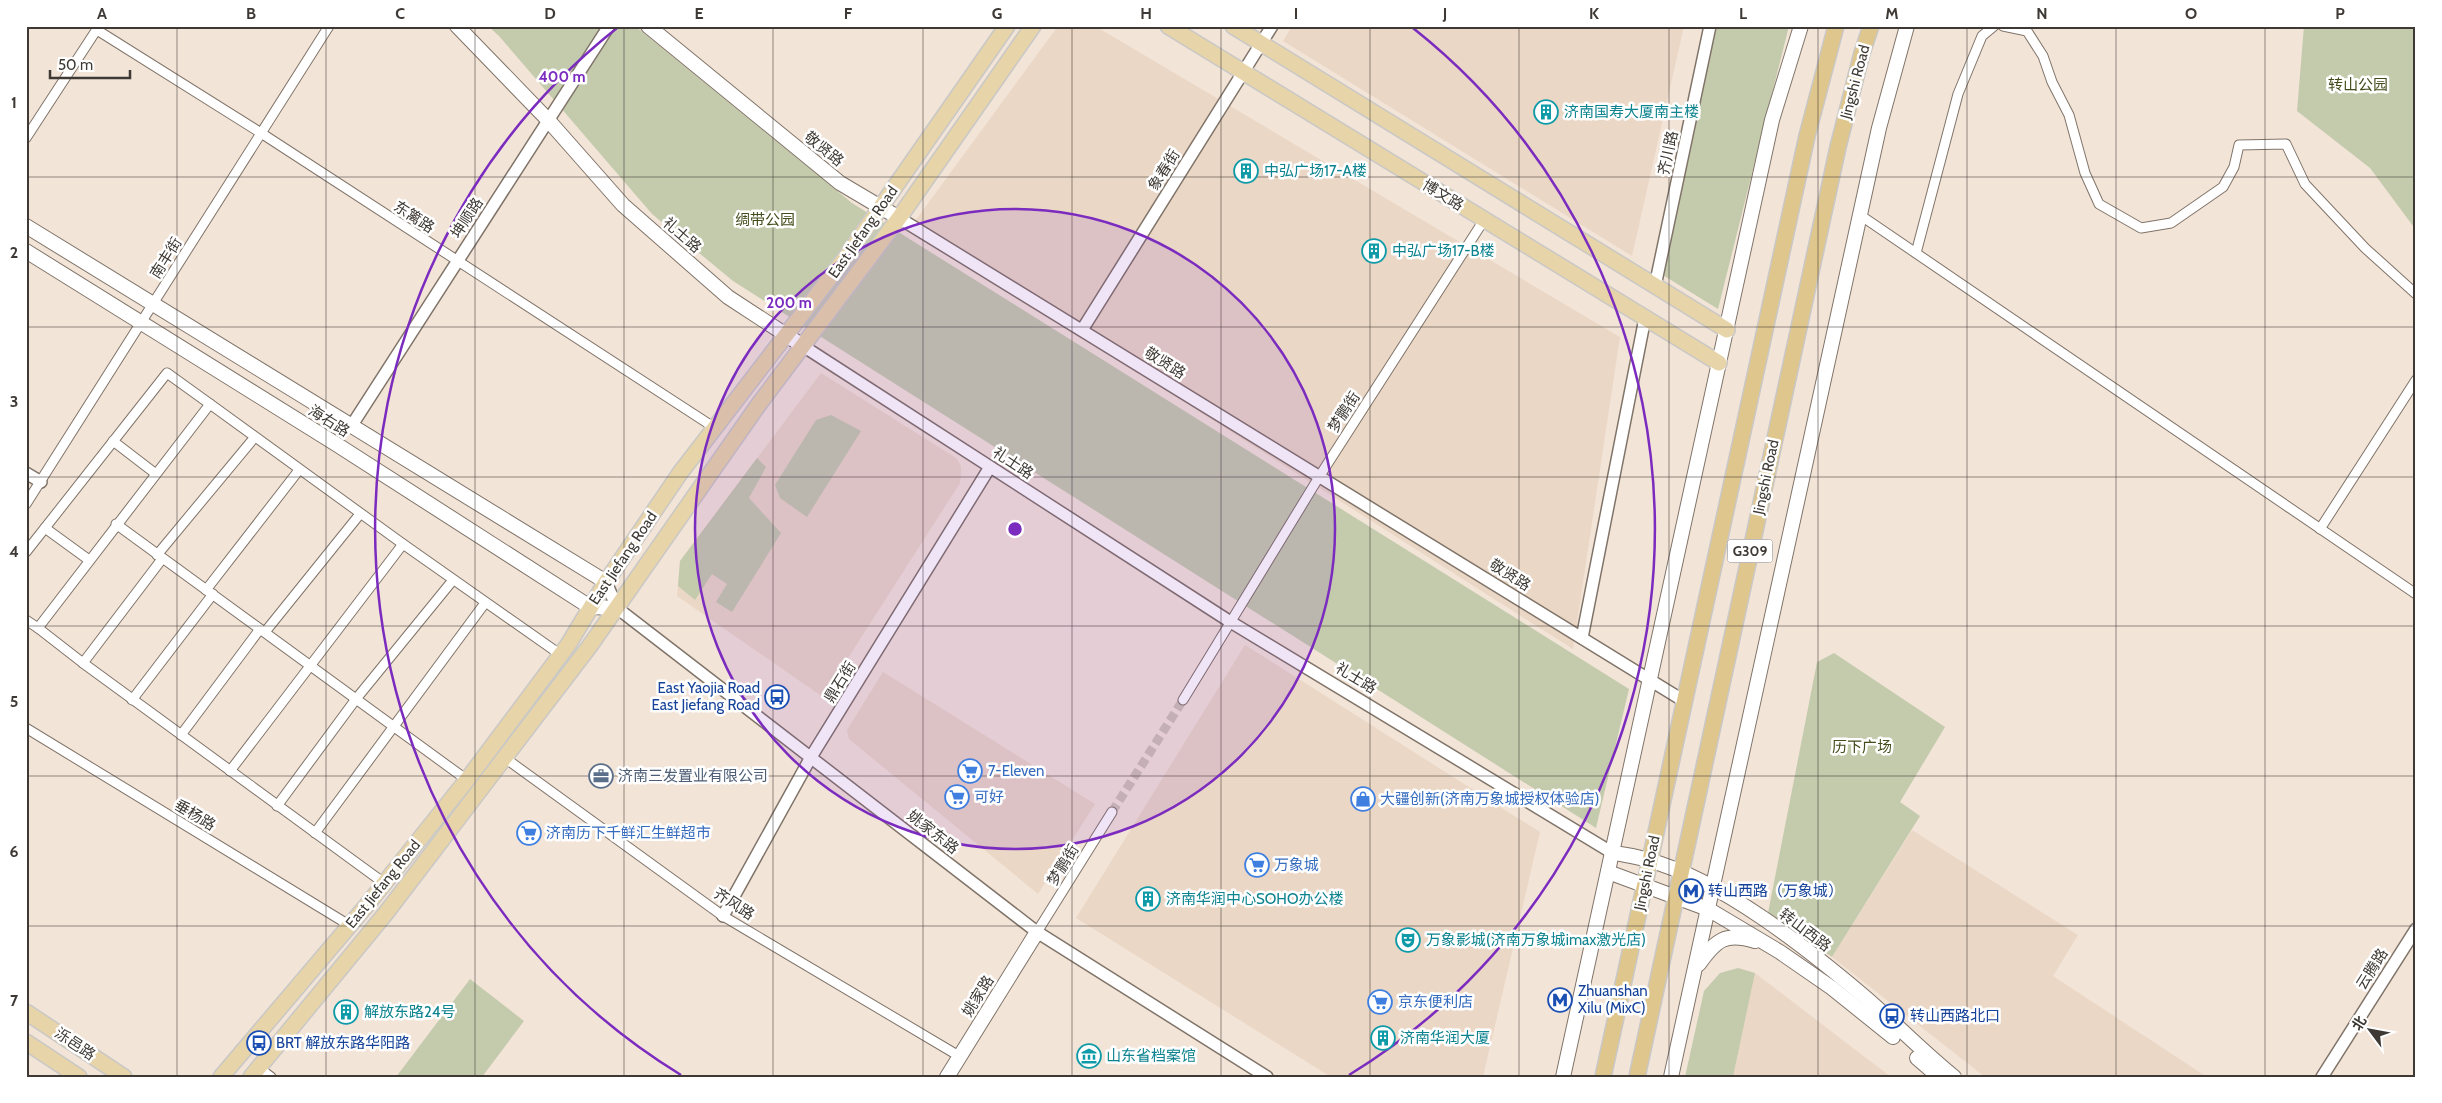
<svg xmlns="http://www.w3.org/2000/svg" width="2442" height="1103" font-family="Cabin,'Noto Sans SC',sans-serif">
<rect width="100%" height="100%" fill="#f3e4d8"/>
<!-- built -->
<g fill="#ead7c6">
<path d="M 1058,26 L 1095,26 L 1620,337 L 1573,649 L 910,228 Z"/>
<path d="M 1292,26 L 1684,26 L 1632,256 L 1283,41 Z"/>
<path d="M 821,373 L 956,458 L 961,466 L 961,473 L 960,483 L 823,697 L 677,596 L 680,561 Z"/>
<path d="M 1245,645 L 1540,832 L 1483,1077 L 1331,1077 L 1076,918 Z"/>
<path d="M 883,672 L 1095,804 L 1038,894 L 849,739 L 847,730 Z"/>
<path d="M 1912,830 L 2078,935 L 2053,976 L 2207,1077 L 1985,1077 L 1832,957 Z"/>
<path d="M 1755,973 L 1891,1077 L 1733,1077 Z"/>
</g>
<!-- green -->
<g fill="#c4cbad">
<path d="M 488,26 L 635,26 L 852,203 L 1629,689 L 1596,828 L 733,281 L 652,214 L 499,36 Z"/>
<path d="M 1716,26 L 1789,26 L 1718,309 L 1653,269 Z"/>
<path d="M 2304,26 L 2416,26 L 2416,230 L 2370,168 L 2297,111 Z"/>
<path d="M 831,415 L 861,431 L 807,517 L 780,498 L 775,485 L 816,420 Z"/>
<path d="M 757,458 L 766,467 L 749,498 L 781,533 L 732,612 L 716,602 L 727,584 L 712,574 L 695,600 L 678,586 L 680,561 Z"/>
<path d="M 1834,653 L 1945,727 L 1900,802 L 1920,816 L 1832,957 L 1768,913 L 1817,662 Z"/>
<path d="M 1738,968 L 1755,973 L 1733,1077 L 1685,1077 L 1704,991 L 1720,973 Z"/>
<path d="M 470,979 L 524,1021 L 482,1077 L 396,1077 Z"/>
</g>
<g fill="none" stroke-linecap="round" stroke-linejoin="round">
<!-- minor-tunnel -->
<path stroke="#cfc2b7" stroke-width="9" stroke-dasharray="9 4.5" stroke-linecap="butt" d="M 1112,812 L 1183,700"/>
<!-- minor casing -->
<g stroke="#807469" stroke-width="11">
<g id="minor">
<path d="M 2003,26 L 2027,31 L 2043,56 L 2052,82 L 2069,115 L 2085,173 L 2099,204 L 2141,228 L 2171,223 L 2223,187 L 2234,167 L 2239,145 L 2286,144 L 2305,184 L 2365,248 L 2416,294"/>
<path d="M 97,30 L 261,133 L 715,428"/>
<path d="M 26,138 L 99,26"/>
<path d="M 1860,215 L 2416,594"/>
<path d="M 1916,253 L 1958,94 L 1982,36 L 1994,26"/>
<path d="M 210,404 L 403,544 L 561,655"/>
<path d="M 113,441 L 156,474"/>
<path d="M 26,504 L 329,26"/>
<path d="M 116,524 L 467,780"/>
<path d="M 45,528 L 89,560"/>
<path d="M 2320,529 L 2416,380"/>
<path d="M 26,552 L 167,373 L 210,404 L 38,628 L 26,620"/>
<path d="M 157,555 L 254,438"/>
<path d="M 206,590 L 299,470"/>
<path d="M 38,628 L 83,663 L 384,883"/>
<path d="M 265,632 L 360,514"/>
<path d="M 83,663 L 162,559"/>
<path d="M 132,700 L 213,594"/>
<path d="M 1183,700 L 1319,477 L 1484,220"/>
<path d="M 26,728 L 349,925"/>
<path d="M 181,735 L 260,629"/>
<path d="M 505,758 L 723,916 L 959,1056"/>
<path d="M 230,771 L 403,544"/>
<path d="M 277,806 L 356,699 L 453,580"/>
<path d="M 315,833 L 485,603"/>
<path d="M 1037,932 L 1112,812"/>
<path d="M 259,1068 L 271,1077"/>
</g>
</g>
<!-- tertiary casing -->
<g stroke="#807469" stroke-width="14">
<g id="tertiary">
<path d="M 899,218 L 1684,701"/>
<path d="M 1655,286 L 1710,26"/>
<path d="M 1082,330 L 1272,26"/>
<path d="M 803,346 L 1229,621 L 1611,852"/>
<path d="M 352,425 L 609,26"/>
<path d="M 26,473 L 41,482"/>
<path d="M 606,582 L 617,608 L 1037,932 L 1267,1077"/>
<path d="M 1582,638 L 1645,318"/>
<path d="M 723,916 L 811,757 L 990,467"/>
<path d="M 2322,1077 L 2416,929"/>
</g>
</g>
<!-- secondary casing -->
<g stroke="#807469" stroke-width="16">
<g id="secondary">
<path d="M 457,26 L 548,120 L 623,205 L 728,297 L 803,346"/>
<path d="M 648,26 L 840,183 L 899,218"/>
<path d="M 26,226 L 606,582"/>
<path d="M 26,251 L 336,444 L 590,607 L 617,608"/>
<path d="M 1611,852 C 1623,855 1636,856 1648,860 C 1722,880 1808,949 1866,998 C 1896,1024 1923,1052 1954,1077"/>
<path d="M 1608,872 L 1708,909 L 1780,952 L 1832,988 L 1893,1037"/>
<path d="M 1699,964 C 1716,940 1725,932 1755,941"/>
<path d="M 1917,1058 L 1939,1077"/>
<path d="M 947,1077 L 1037,932"/>
<path d="M 1563,1077 L 1772,120 L 1801,26"/>
<path d="M 1671,1077 L 1879,128 L 1907,26"/>
</g>
</g>
<!-- primary casing -->
<g stroke="#c9c8c6" stroke-width="18">
<g id="primary">
<path d="M 1168,26 L 1719,363"/>
<path d="M 1233,26 L 1727,330"/>
<path d="M 26,1012 L 124,1077"/>
<path d="M 26,1042 L 79,1077"/>
<path d="M 221,1077 L 367,905 L 470,776 L 568,645 L 606,582 L 680,473 L 846,257 L 1007,26"/>
<path d="M 251,1077 L 386,913 L 589,647 L 759,404 L 899,218 L 1033,26"/>
</g>
</g>
<!-- trunk casing -->
<g stroke="#c9c8c6" stroke-width="18">
<g id="trunk">
<path d="M 1603,1077 L 1807,136 L 1836,26"/>
<path d="M 1637,1077 L 1838,147 L 1862,53 L 1871,26"/>
</g>
</g>
<!-- minor -->
<use href="#minor" stroke="#fff" stroke-width="9"/>
<!-- tertiary -->
<use href="#tertiary" stroke="#fff" stroke-width="11"/>
<!-- secondary -->
<use href="#secondary" stroke="#fff" stroke-width="14"/>
<!-- primary -->
<use href="#primary" stroke="#e7d4a9" stroke-width="15"/>
<!-- trunk -->
<use href="#trunk" stroke="#dfc68c" stroke-width="15"/>
</g>
<!-- grid -->
<path fill="none" stroke="#3e3934" stroke-width="1" stroke-opacity="0.55" d="M 177,26 L 177,1077M 326,26 L 326,1077M 475,26 L 475,1077M 624,26 L 624,1077M 773,26 L 773,1077M 923,26 L 923,1077M 1072,26 L 1072,1077M 1221,26 L 1221,1077M 1370,26 L 1370,1077M 1519,26 L 1519,1077M 1669,26 L 1669,1077M 1818,26 L 1818,1077M 1967,26 L 1967,1077M 2116,26 L 2116,1077M 2265,26 L 2265,1077M 26,177 L 2416,177M 26,327 L 2416,327M 26,477 L 2416,477M 26,626 L 2416,626M 26,776 L 2416,776M 26,926 L 2416,926"/>
<!-- distance rings -->
<circle cx="1015" cy="529" r="320" fill="#7b2cbf" fill-opacity=".12"/>
<g fill="none" stroke="#7b2cbf" stroke-width="2.5">
<circle cx="1015" cy="529" r="320"/>
<path d="M681 1075A640 640 0 0 1 617 28M1413 28A640 640 0 0 1 1349 1075"/>
</g>
<!-- icons -->
<defs>
<g id="building-ring" transform="scale(1.25)"><circle r="9.5" fill="#fff" stroke="#0f9aa8" stroke-width="1.5"/><path d="M-4-6H4V6H1V3H-1V6H-4ZM-2.5-4.3h1.7v1.8h-1.7ZM.8-4.3h1.7v1.8H.8ZM-2.5-1h1.7V.8h-1.7ZM.8-1h1.7V.8H.8Z" fill="#0f9aa8"/></g>
<g id="bus-ring" transform="scale(1.25)"><circle r="9.5" fill="#fff" stroke="#1a4fb4" stroke-width="1.5"/><path d="M-5-6H5V4H4V6H2V4H-2V6H-4V4H-5ZM-3.5-4V0h7V-4ZM-3.5 1.2v1.5H-2V1.2ZM2 1.2v1.5H3.5V1.2Z" fill="#1a4fb4"/></g>
<g id="supermarket-ring" transform="scale(1.25)"><circle r="9.5" fill="#fff" stroke="#3f7fe0" stroke-width="1.5"/><path d="M-6-5.5h2.5l.6 2H6L4.5 2H-2.5L-4.4-4H-6ZM-1.5 3.2a1.3 1.3 0 1 0 .1 0ZM3 3.2a1.3 1.3 0 1 0 .1 0Z" fill="#3f7fe0"/></g>
<g id="office-ring" transform="scale(1.25)"><circle r="9.5" fill="#fff" stroke="#5c6f8a" stroke-width="1.5"/><path d="M-6-3h4V-5.5h4V-3h4V5H-6ZM-1-4.5V-3h2v-1.5ZM-6 0V1H6V0Z" fill="#5c6f8a"/></g>
<g id="shop-ring" transform="scale(1.25)"><circle r="9.5" fill="#fff" stroke="#3f7fe0" stroke-width="1.5"/><path d="M-5-2.5h2.3a2.7 3.5 0 0 1 5.4 0H5L5.5 6h-11ZM-1.5-2.5h3a1.5 2.3 0 0 0-3 0Z" fill="#3f7fe0"/></g>
<g id="metro-ring" transform="scale(1.25)"><circle r="9.5" fill="#fff" stroke="#1a4fb4" stroke-width="1.5"/><path d="M-5.5 5V-5H-3L0 0L3-5H5.5V5H3V-.5L0 4L-3-.5V5Z" fill="#1a4fb4"/></g>
<g id="theatre-ring" transform="scale(1.25)"><circle r="9.5" fill="#fff" stroke="#0f9aa8" stroke-width="1.5"/><path d="M-5-5.5Q0-4 5-5.5V0Q5 5 0 6Q-5 5-5 0ZM-3.3-2.5H-1v1.5H-3.3ZM1-2.5H3.3v1.5H1ZM-2.8 1Q0 5.5 2.8 1Z" fill="#0f9aa8"/></g>
<g id="museum-ring" transform="scale(1.25)"><circle r="9.5" fill="#fff" stroke="#0f9aa8" stroke-width="1.5"/><path d="M0-6L6-3V-2H-6V-3ZM-5-1h2V3h-2ZM-1-1h2V3h-2ZM3-1h2V3H3ZM-6 4H6V6H-6Z" fill="#0f9aa8"/></g>
</defs>
<g fill-rule="evenodd">
<use href="#building-ring" x="1546" y="112"/>
<use href="#building-ring" x="1246" y="171"/>
<use href="#building-ring" x="1374" y="251"/>
<use href="#bus-ring" x="777" y="697"/>
<use href="#supermarket-ring" x="970" y="771"/>
<use href="#office-ring" x="601" y="776"/>
<use href="#supermarket-ring" x="957" y="797"/>
<use href="#shop-ring" x="1363" y="799"/>
<use href="#supermarket-ring" x="529" y="833"/>
<use href="#supermarket-ring" x="1257" y="865"/>
<use href="#metro-ring" x="1691" y="891"/>
<use href="#building-ring" x="1148" y="899"/>
<use href="#theatre-ring" x="1408" y="940"/>
<use href="#metro-ring" x="1560" y="1000"/>
<use href="#supermarket-ring" x="1380" y="1002"/>
<use href="#building-ring" x="346" y="1012"/>
<use href="#bus-ring" x="1892" y="1016"/>
<use href="#building-ring" x="1383" y="1038"/>
<use href="#bus-ring" x="259" y="1043"/>
<use href="#museum-ring" x="1089" y="1056"/>
</g>
<g text-anchor="middle" stroke-width="5" stroke-linejoin="round" paint-order="stroke">
<!-- shield labels -->
<rect fill="#fff" stroke="#787471" stroke-width="1" x="1727.5" y="539.5" width="45" height="23" rx="4"/>
<g font-size="14" font-weight="bold" fill="#3e3934">
<text x="1750" y="556">G309</text>
</g>
<!-- street labels -->
<g font-size="15" fill="#3e3934" stroke="#fff">
<text transform="translate(1855 82) rotate(-75)" y="5">Jingshi Road</text>
<text transform="translate(824 149) rotate(39)" y="5">敬贤路</text>
<text transform="translate(1668 153) rotate(-78)" y="5">齐川路</text>
<text transform="translate(1164 170) rotate(-58)" y="5">象春街</text>
<text transform="translate(1443 195) rotate(31)" y="5">博文路</text>
<text transform="translate(414 217) rotate(33)" y="5">东篱路</text>
<text transform="translate(467 218) rotate(-57)" y="5">坤顺路</text>
<text transform="translate(863 232) rotate(-55)" y="5">East Jiefang Road</text>
<text transform="translate(682 235) rotate(41)" y="5">礼士路</text>
<text transform="translate(166 258) rotate(-58)" y="5">南丰街</text>
<text transform="translate(1165 363) rotate(32)" y="5">敬贤路</text>
<text transform="translate(1344 412) rotate(-57)" y="5">梦鹏街</text>
<text transform="translate(329 421) rotate(32)" y="5">海右路</text>
<text transform="translate(1013 463) rotate(33)" y="5">礼士路</text>
<text transform="translate(1766 477) rotate(-78)" y="5">Jingshi Road</text>
<text transform="translate(623 558) rotate(-56)" y="5">East Jiefang Road</text>
<text transform="translate(1510 575) rotate(32)" y="5">敬贤路</text>
<text transform="translate(1356 678) rotate(31)" y="5">礼士路</text>
<text transform="translate(840 682) rotate(-58)" y="5">鼎石街</text>
<text transform="translate(195 815) rotate(31)" y="5">垂杨路</text>
<text transform="translate(933 832) rotate(38)" y="5">姚家东路</text>
<text transform="translate(1063 865) rotate(-58)" y="5">梦鹏街</text>
<text transform="translate(1647 873) rotate(-78)" y="5">Jingshi Road</text>
<text transform="translate(383 884) rotate(-51)" y="5">East Jiefang Road</text>
<text transform="translate(734 904) rotate(33)" y="5">齐风路</text>
<text transform="translate(1805 930) rotate(37)" y="5">转山西路</text>
<text transform="translate(2372 969) rotate(-58)" y="5">云腾路</text>
<text transform="translate(978 996) rotate(-58)" y="5">姚家路</text>
<text transform="translate(75 1044) rotate(34)" y="5">泺邑路</text>
</g>
<!-- park labels -->
<g font-size="15" fill="#434c1a" stroke="#fff">
<text x="2358" y="90">转山公园</text>
<text x="765" y="225">绸带公园</text>
<text x="1862" y="752">历下广场</text>
</g>
<!-- culture labels -->
<g font-size="15" fill="#0d838f" stroke="#fff" text-anchor="start">
<text x="1564" y="117">济南国寿大厦南主楼</text>
<text x="1264" y="176">中弘广场17-A楼</text>
<text x="1392" y="256">中弘广场17-B楼</text>
<text x="1166" y="904">济南华润中心SOHO办公楼</text>
<text x="1426" y="945">万象影城(济南万象城imax激光店)</text>
<text x="364" y="1017">解放东路24号</text>
<text x="1400" y="1043">济南华润大厦</text>
<text x="1106" y="1061">山东省档案馆</text>
</g>
<!-- transit labels -->
<g font-size="15" fill="#164399" stroke="#fff" text-anchor="start">
<text x="760" y="693" text-anchor="end">East Yaojia Road<tspan x="760" dy="17">East Jiefang Road</tspan></text>
<text x="1708" y="896">转山西路（万象城）</text>
<text x="1578" y="996">Zhuanshan<tspan x="1578" dy="17">Xilu (MixC)</tspan></text>
<text x="1910" y="1021">转山西路北口</text>
<text x="276" y="1048">BRT 解放东路华阳路</text>
</g>
<!-- shop labels -->
<g font-size="15" fill="#366cbe" stroke="#fff" text-anchor="start">
<text x="988" y="776">7-Eleven</text>
<text x="974" y="802">可好</text>
<text x="1380" y="804">大疆创新(济南万象城授权体验店)</text>
<text x="546" y="838">济南历下千鲜汇生鲜超市</text>
<text x="1274" y="870">万象城</text>
<text x="1398" y="1007">京东便利店</text>
</g>
<!-- service labels -->
<g font-size="15" fill="#4e5e75" stroke="#fff" text-anchor="start">
<text x="618" y="781">济南三发置业有限公司</text>
</g>
</g>
<circle cx="1015" cy="529" r="8" fill="#7b2cbf" stroke="#fff" stroke-width="2.5"/>
<g font-size="15" text-anchor="middle" font-weight="bold" fill="#7b2cbf" stroke="#fff" stroke-width="5" stroke-linejoin="round" paint-order="stroke">
<text x="562" y="82">400 m</text>
<text x="789" y="308">200 m</text>
</g>
<!-- border -->
<rect width="2442" height="1103" fill="none" stroke="#ffffff" stroke-width="55"/>
<!-- north arrow -->
<g transform="translate(2370 1030) rotate(302)" stroke="#ffffff" stroke-width="4" paint-order="stroke">
<path d="M0-4L9 19L0 12L-9 19Z" fill="#3e3934"/>
<text y="-8" font-size="14" font-weight="bold" text-anchor="middle" fill="#3e3934">北</text>
</g>
<!-- scale -->
<path d="M50 70v8h80v-8" fill="none" stroke="#3e3934" stroke-width="2.5"/>
<text x="58" y="70" font-size="15" fill="#3e3934" stroke="#ffffff" stroke-width="4" paint-order="stroke">50 m</text>
<rect x="28" y="28" width="2386" height="1048" fill="none" stroke="#3e3934" stroke-width="2"/>
<g font-size="16" text-anchor="middle" font-weight="bold" fill="#3e3934">
<text x="102" y="19">A</text>
<text x="251" y="19">B</text>
<text x="400" y="19">C</text>
<text x="550" y="19">D</text>
<text x="699" y="19">E</text>
<text x="848" y="19">F</text>
<text x="997" y="19">G</text>
<text x="1146" y="19">H</text>
<text x="1296" y="19">I</text>
<text x="1445" y="19">J</text>
<text x="1594" y="19">K</text>
<text x="1743" y="19">L</text>
<text x="1892" y="19">M</text>
<text x="2042" y="19">N</text>
<text x="2191" y="19">O</text>
<text x="2340" y="19">P</text>
<text x="14" y="108">1</text>
<text x="14" y="258">2</text>
<text x="14" y="407">3</text>
<text x="14" y="557">4</text>
<text x="14" y="707">5</text>
<text x="14" y="857">6</text>
<text x="14" y="1006">7</text>
</g>
</svg>
